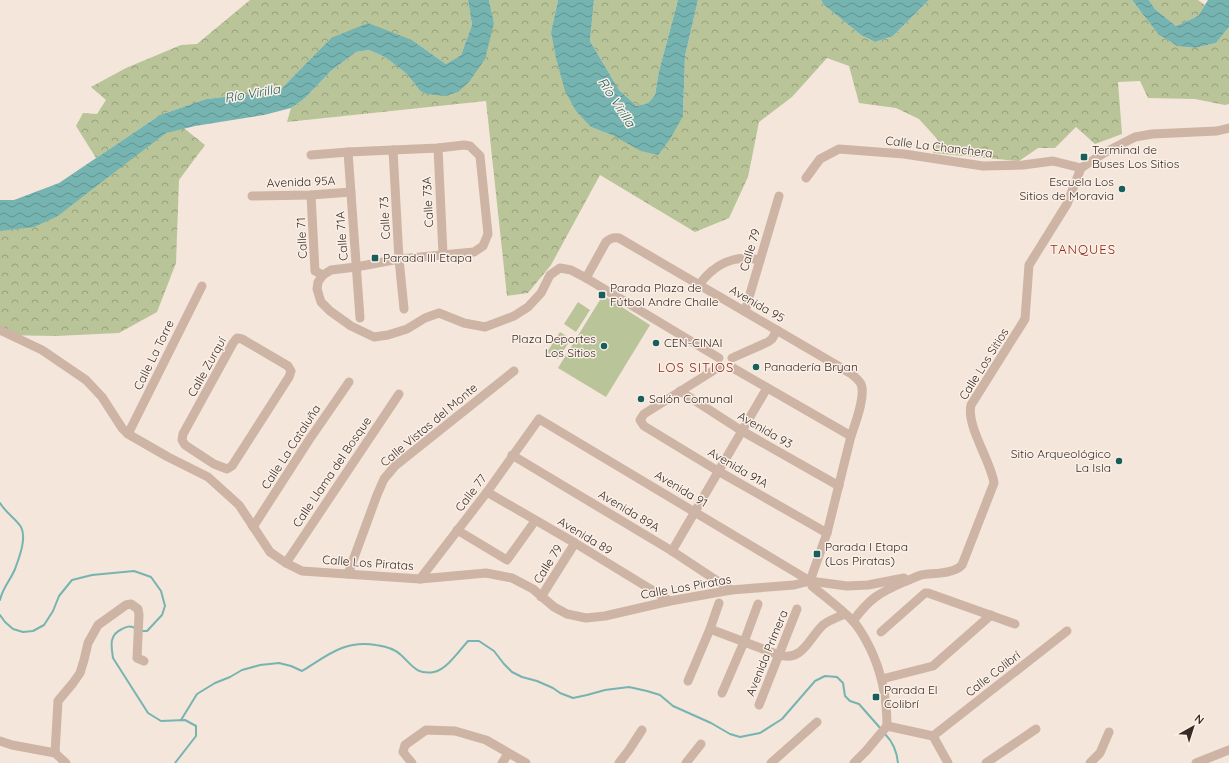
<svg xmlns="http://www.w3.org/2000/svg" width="1229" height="763" font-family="Quicksand,sans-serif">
<defs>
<pattern id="forest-crowns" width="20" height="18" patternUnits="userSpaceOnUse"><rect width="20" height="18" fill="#b9c498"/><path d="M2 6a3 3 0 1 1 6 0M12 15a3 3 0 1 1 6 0" fill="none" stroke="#979f7c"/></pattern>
<pattern id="water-waves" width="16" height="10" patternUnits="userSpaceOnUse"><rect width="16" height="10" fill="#76b4b1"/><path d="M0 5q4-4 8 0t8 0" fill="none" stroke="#629390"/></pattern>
</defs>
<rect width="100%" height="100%" fill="#f4e6da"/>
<!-- forest -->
<g fill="url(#forest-crowns)">
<path d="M 250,0 L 468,0 L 472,25 L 461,55 L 446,64 L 412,40 L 331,38 L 279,91 L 206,99 L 160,115 L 96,158 L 76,126 L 83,113 L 97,114 L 106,100 L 91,87 L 126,68 L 181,45 L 197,44 Z"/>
<path d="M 489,0 L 558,0 L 551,32 L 591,127 L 614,136 L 683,116 L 685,56 L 698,0 L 821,0 L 824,5 L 861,35 L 875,42 L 893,36 L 929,0 L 1132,0 L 1158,34 L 1177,46 L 1195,48 L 1216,43 L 1229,27 L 1229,104 L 1225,105 L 1195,99 L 1148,98 L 1140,81 L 1118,82 L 1122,134 L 1095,144 L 1076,127 L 1055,148 L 1038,148 L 1019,161 L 933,153 L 938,140 L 919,119 L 896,108 L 859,103 L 849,66 L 827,58 L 792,97 L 759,122 L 748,177 L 729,218 L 695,232 L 600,175 L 551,265 L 528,293 L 507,296 L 486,101 L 287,122 L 291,108 L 304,99 L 331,71 L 356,52 L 369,50 L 385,57 L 407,74 L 420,91 L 426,94 L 494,23 Z"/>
<path d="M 594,0 L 678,0 L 659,71 L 655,95 L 648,103 L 637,106 L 619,90 L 590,41 Z"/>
<path d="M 1149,0 L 1198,0 L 1205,5 L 1198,16 L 1176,26 L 1155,9 Z"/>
<path d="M 176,122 L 205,145 L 179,180 L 176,263 L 157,312 L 119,333 L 56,336 L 0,335 L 0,210 L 13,211 Z"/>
</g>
<!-- pitch -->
<g fill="#b9c498">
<path d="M 603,295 L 650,325 L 606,397 L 558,368 Z"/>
<path d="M 578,302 L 590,310 L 576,332 L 564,324 Z"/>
<path d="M 560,332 L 571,339 L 558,359 L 547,352 Z"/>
</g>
<!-- water -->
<g fill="url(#water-waves)">
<path d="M 468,0 L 489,0 L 494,23 L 485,59 L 469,82 L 458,92 L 445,96 L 426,94 L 420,91 L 407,74 L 385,57 L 369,50 L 356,52 L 331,71 L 304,99 L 291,108 L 264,115 L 195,126 L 166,133 L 86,194 L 58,216 L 34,227 L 0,231 L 0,200 L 14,200 L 59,183 L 160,115 L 206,99 L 279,91 L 331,38 L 368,23 L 412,40 L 446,64 L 461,55 L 472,25 Z"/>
<path d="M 558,0 L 594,0 L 590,41 L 619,90 L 637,106 L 648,103 L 655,95 L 659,71 L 678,0 L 698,0 L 685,56 L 683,116 L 670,139 L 658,155 L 641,151 L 614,136 L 591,127 L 576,111 L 565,91 L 556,58 L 551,32 Z"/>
<path d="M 821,0 L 929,0 L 893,36 L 875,42 L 861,35 L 824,5 Z"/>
<path d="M 1132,0 L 1149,0 L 1155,9 L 1176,26 L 1198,16 L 1208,0 L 1229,0 L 1229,27 L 1216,43 L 1195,48 L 1177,46 L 1158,34 Z"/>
</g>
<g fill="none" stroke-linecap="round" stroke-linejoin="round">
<!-- stream -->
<g stroke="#76b4b1" stroke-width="2">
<path d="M 0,503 C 6,513 16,519 21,527 C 27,538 19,558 15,569 C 10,581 3,587 0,600"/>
<path d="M 0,615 L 5,622 L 13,629 L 23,632 L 33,631 L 44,625 L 53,611 L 59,596 L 72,580 L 92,575 L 134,571 L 151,577 L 161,591 L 165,606 L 162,615 L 147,631 L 141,631"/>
<path d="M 135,628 C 130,626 127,626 122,629 C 109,635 111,645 113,658 L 148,713 L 161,721 L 185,720 L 196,726 L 196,736 L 175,763"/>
<path d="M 181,720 L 197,694 L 215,683 L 230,677 L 242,670 L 260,665 L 279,663 L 291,666 L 302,671 C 328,655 344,640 376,645 C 384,646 394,648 401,655 C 412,665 416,675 434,672 C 446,670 460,650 468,641 L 479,641 L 494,651 L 504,664 L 512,672 L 522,677 L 537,681 L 553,688 L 560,693 L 573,698 L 587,695 L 605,690 L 629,687 L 647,691 L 660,695 L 673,706 L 711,723 L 730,734 L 740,737 L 760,733 L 782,719 L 815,681 L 825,676 L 837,677 L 843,683 L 845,696 L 850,701 L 859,704 L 881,729"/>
<path d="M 885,734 C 893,742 897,752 898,763"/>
</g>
<!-- minor -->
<g stroke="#cdb4a5" stroke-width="9">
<path d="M 438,148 L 443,254"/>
<path d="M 393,150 L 399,259 L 404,309"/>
<path d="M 348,152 L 360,318"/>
<path d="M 311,155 L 348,152 L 438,148 L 464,145 L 470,146 L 480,156 L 488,234 L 483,246 L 474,252 L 399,259 L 356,267 L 331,270 L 323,275 L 318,282 L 317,289 L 321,302 L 330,311 L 351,326 L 374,337 L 388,335 L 407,329 L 425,318 L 439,313 L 464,323 L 485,327 L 514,316 L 528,307 L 541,293 L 550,275 L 560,268 L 571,270 L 586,278 L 719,358"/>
<path d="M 806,178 L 820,159 L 839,149 L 904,154 L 983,166 L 1023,165 L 1053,161 L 1081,168"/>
<path d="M 311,195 L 315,271 L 323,275"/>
<path d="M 252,196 L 311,195 L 351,192"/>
<path d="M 586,278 L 606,242 C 610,238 613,237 619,238 L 850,373 C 854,376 859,380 861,384 C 866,396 855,424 851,436"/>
<path d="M 699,285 C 714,264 735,254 760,260"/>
<path d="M 745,311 L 779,196"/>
<path d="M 0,330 L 42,350 L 86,380 L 102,397 L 122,428 L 128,434 L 168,457 L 208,477 L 239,505 L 270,552 L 286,563 L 302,571 L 420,579 L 486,573 L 512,578 L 533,589 L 554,607 L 567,614 L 586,618 L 605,616 L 670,601 L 731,590 L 794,585 L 810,581"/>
<path d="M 237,338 L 242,339 L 288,366 L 291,371 L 289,377 L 232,466 L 227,469 L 214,464 L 185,445 L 182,440 L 183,434 L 233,343 Z"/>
<path d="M 732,358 L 768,342 L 772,339 L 777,330"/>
<path d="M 719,367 L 644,414 L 640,420 L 644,426 L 718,471 L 827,533"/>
<path d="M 733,368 L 851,436 L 827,533 L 810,581 L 812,586 C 825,597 840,608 852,620 C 860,628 865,638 870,648 C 882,673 887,698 887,726 L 866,751 L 854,763"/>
<path d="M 680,391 L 742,431 L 839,486"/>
<path d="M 128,434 L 202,286"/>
<path d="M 512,455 L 672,551 L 731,590"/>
<path d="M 487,492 L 575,543 L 670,601"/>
<path d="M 253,527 L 309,440 L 349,382"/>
<path d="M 457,530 L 507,560 L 535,521"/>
<path d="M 672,551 L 767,388"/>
<path d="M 286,563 L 399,394"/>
<path d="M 348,574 L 377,495 L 384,479 L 395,466 L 514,371"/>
<path d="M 420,579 L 487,492 L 539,419 L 810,581 L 847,586 L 868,585 L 904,578"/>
<path d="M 541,597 L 575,543"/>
<path d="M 853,621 C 870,598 879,593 904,582 C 909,580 915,577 921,575 C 933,573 954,574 962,565 L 994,483 C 991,461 966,426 971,405 L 1025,319 L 1029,265 L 1067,204 L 1081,168 L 1104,153 L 1135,137 L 1152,134 L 1217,131 L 1229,128"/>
<path d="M 710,629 L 779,655 C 803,662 809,638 823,625 C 829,620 838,617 845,614"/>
<path d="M 881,632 L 925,593 L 928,593 L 1015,624"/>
<path d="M 882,679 L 933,666 L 991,615"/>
<path d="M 688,681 L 710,629 L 719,603"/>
<path d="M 722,693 L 744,642 L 758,604"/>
<path d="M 759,705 L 797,609"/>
<path d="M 887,726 L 933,736 L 948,763"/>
<path d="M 933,736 L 1067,631"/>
<path d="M 0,741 L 12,745 L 55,753 L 66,763"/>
<path d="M 55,753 L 58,701 L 73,683 L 80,673 L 84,660 L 88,643 L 98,625 L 126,605 L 131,604 L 138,609 L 139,615 L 137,658 L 144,661"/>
<path d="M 412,763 L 403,752 L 405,745 L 426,730 L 455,731 L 486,740 L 526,763"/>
<path d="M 502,763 L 508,754"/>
<path d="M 619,763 L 629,750 L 642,730"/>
<path d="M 686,763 L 701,744"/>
<path d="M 771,763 L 817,722"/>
<path d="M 986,763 L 1036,729"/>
<path d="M 1090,763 L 1100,753 L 1109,732"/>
<path d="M 1196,763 L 1229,750"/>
</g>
</g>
<!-- markers -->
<g fill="#185e5c" stroke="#fbf0e7" stroke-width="1.5">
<rect x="1080" y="153" width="8" height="8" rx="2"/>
<circle cx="1122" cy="189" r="4"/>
<rect x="371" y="254" width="8" height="8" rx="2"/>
<rect x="598" y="291" width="8" height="8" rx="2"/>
<circle cx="656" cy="343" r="4"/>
<circle cx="604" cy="346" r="4"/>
<circle cx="756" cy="367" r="4"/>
<circle cx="641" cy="399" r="4"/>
<circle cx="1119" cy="461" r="4"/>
<rect x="813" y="550" width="8" height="8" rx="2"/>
<rect x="872" y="693" width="8" height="8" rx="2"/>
</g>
<g text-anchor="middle" stroke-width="3" stroke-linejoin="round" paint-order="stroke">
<!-- street labels -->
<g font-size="12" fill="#382b27" stroke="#fbf0e7">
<text transform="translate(939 147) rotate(7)" y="4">Calle La Chanchera</text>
<text transform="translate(301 182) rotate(-2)" y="4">Avenida 95A</text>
<text transform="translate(428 202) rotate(-93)" y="4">Calle 73A</text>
<text transform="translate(385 218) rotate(-93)" y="4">Calle 73</text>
<text transform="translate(342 236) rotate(-94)" y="4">Calle 71A</text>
<text transform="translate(302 238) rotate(-93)" y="4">Calle 71</text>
<text transform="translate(750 250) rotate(-73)" y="4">Calle 79</text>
<text transform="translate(757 304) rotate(30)" y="4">Avenida 95</text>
<text transform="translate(154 355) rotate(-64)" y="4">Calle La Torre</text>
<text transform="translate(984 364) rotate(-58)" y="4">Calle Los Sitios</text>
<text transform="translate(207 367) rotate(-61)" y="4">Calle Zurquí</text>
<text transform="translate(429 425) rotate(-40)" y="4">Calle Vistas del Monte</text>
<text transform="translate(765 430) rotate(30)" y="4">Avenida 93</text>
<text transform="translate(291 447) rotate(-57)" y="4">Calle La Cataluña</text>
<text transform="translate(738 468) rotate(30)" y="4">Avenida 91A</text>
<text transform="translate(332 472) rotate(-56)" y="4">Calle Llama del Bosque</text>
<text transform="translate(681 489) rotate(31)" y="4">Avenida 91</text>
<text transform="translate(471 493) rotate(-53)" y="4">Calle 77</text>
<text transform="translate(629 511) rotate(31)" y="4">Avenida 89A</text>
<text transform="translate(585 536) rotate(31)" y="4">Avenida 89</text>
<text transform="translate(368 563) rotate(4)" y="4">Calle Los Piratas</text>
<text transform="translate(548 564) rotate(-58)" y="4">Calle 79</text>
<text transform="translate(686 587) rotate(-10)" y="4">Calle Los Piratas</text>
<text transform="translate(767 653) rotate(-68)" y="4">Avenida Primera</text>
<text transform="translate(993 674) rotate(-38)" y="4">Calle Colibrí</text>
</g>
<!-- poi labels -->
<g font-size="12" fill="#382b27" stroke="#fbf0e7" text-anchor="start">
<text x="1092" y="154">Terminal de<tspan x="1092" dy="14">Buses Los Sitios</tspan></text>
<text x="1114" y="186" text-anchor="end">Escuela Los<tspan x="1114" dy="14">Sitios de Moravia</tspan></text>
<text x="383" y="262">Parada III Etapa</text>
<text x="610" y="292">Parada Plaza de<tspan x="610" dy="14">Fútbol Andre Challe</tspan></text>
<text x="596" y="343" text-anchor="end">Plaza Deportes<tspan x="596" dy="14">Los Sitios</tspan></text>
<text x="664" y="347">CEN-CINAI</text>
<text x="764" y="371">Panadería Bryan</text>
<text x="649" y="403">Salón Comunal</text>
<text x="1111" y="458" text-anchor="end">Sitio Arqueológico<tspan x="1111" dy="14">La Isla</tspan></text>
<text x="825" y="551">Parada I Etapa<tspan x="825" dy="14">(Los Piratas)</tspan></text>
<text x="884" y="694">Parada El<tspan x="884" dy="14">Colibrí</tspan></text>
</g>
<!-- water labels -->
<g font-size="13" font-style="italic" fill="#185e5c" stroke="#fbf0e7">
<text transform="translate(252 93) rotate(-10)" y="5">Río Virilla</text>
<text transform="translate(617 102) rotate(57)" y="5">Río Virilla</text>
</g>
<!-- neighbourhood labels -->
<g font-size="13" letter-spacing="1" fill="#8f2b18" stroke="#fbf0e7">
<text x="1083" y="254">TANQUES</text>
<text x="696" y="372">LOS SITIOS</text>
</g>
</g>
<!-- north arrow -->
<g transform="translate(1193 727) rotate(39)" stroke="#fbf0e7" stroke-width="3" paint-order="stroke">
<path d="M0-3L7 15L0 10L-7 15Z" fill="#382b27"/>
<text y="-6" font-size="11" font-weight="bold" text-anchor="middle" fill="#382b27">N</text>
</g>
</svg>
